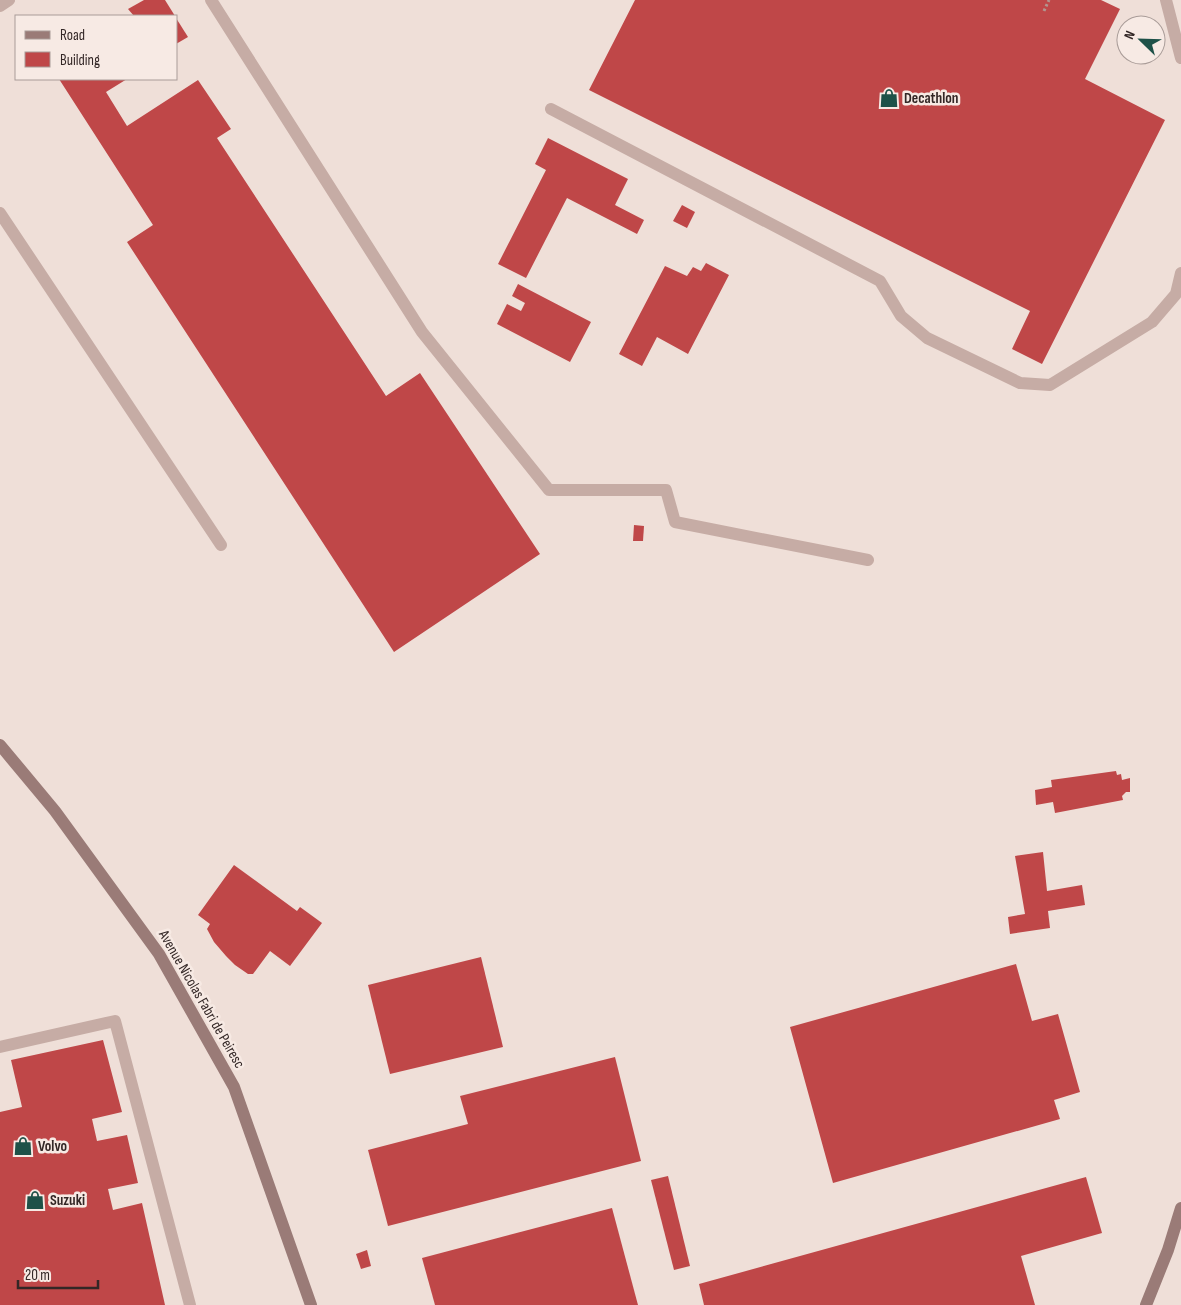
<svg xmlns="http://www.w3.org/2000/svg" width="1181" height="1305" font-family="'Sofia Sans Condensed',sans-serif">
<rect width="100%" height="100%" fill="#efdfd8"/>
<!-- building -->
<g fill="#bf4748">
<path d="M 144,0 L 165,0 L 175,16 L 134,16 L 128,9 Z"/>
<path d="M 635,0 L 1101,0 L 1120,9 L 1085,79 L 1165,120 L 1042,364 L 1012,349 L 1030,311 L 589,90 Z"/>
<path d="M 176,18 L 188,37 L 176,44 Z"/>
<path d="M 59,79 L 127,79 L 106,92 L 127,126 L 198,80 L 231,129 L 217,138 L 386,396 L 420,373 L 540,554 L 394,652 L 127,242 L 153,225 Z"/>
<path d="M 548,138 L 628,179 L 615,205 L 644,220 L 637,234 L 567,198 L 526,278 L 498,264 L 546,170 L 535,164 Z"/>
<path d="M 682,205 L 695,212 L 687,228 L 673,221 Z"/>
<path d="M 706,263 L 729,275 L 688,354 L 657,337 L 642,366 L 619,354 L 665,266 L 687,276 L 693,267 L 701,271 Z"/>
<path d="M 518,284 L 591,322 L 570,362 L 497,324 L 507,304 L 521,311 L 525,303 L 512,296 Z"/>
<path d="M 634,525 L 644,526 L 643,541 L 633,541 Z"/>
<path d="M 1116,771 L 1117,775 L 1121,774 L 1122,780 L 1130,778 L 1130,792 L 1126,792 L 1122,796 L 1123,800 L 1055,813 L 1053,802 L 1036,805 L 1035,790 L 1052,787 L 1051,780 Z"/>
<path d="M 1043,852 L 1047,891 L 1082,885 L 1085,905 L 1048,911 L 1050,928 L 1010,934 L 1008,917 L 1025,914 L 1015,856 Z"/>
<path d="M 234,865 L 297,911 L 300,907 L 322,923 L 290,966 L 270,951 L 253,974 L 248,974 L 235,965 L 226,956 L 214,942 L 207,929 L 210,924 L 198,915 Z"/>
<path d="M 481,957 L 503,1047 L 390,1074 L 368,985 Z"/>
<path d="M 1016,964 L 1032,1021 L 1058,1014 L 1080,1092 L 1054,1100 L 1060,1119 L 833,1183 L 790,1027 Z"/>
<path d="M 103,1040 L 122,1112 L 92,1119 L 97,1141 L 127,1135 L 138,1183 L 108,1189 L 113,1210 L 142,1203 L 165,1305 L 0,1305 L 0,1112 L 22,1107 L 11,1060 Z"/>
<path d="M 615,1057 L 641,1161 L 388,1226 L 368,1150 L 468,1124 L 460,1096 Z"/>
<path d="M 668,1176 L 690,1266 L 674,1270 L 651,1180 Z"/>
<path d="M 1086,1177 L 1102,1233 L 1021,1256 L 1035,1305 L 704,1305 L 699,1284 Z"/>
<path d="M 612,1208 L 638,1305 L 435,1305 L 422,1258 Z"/>
<path d="M 367,1250 L 371,1266 L 361,1269 L 356,1254 Z"/>
</g>
<g fill="none" stroke-linecap="round" stroke-linejoin="round">
<!-- path -->
<path stroke="#b29690" stroke-width="3" stroke-dasharray="2.5 2.5" stroke-linecap="butt" d="M 1044,11 L 1049,0"/>
<!-- lane -->
<g stroke="#c6aca5" stroke-width="12">
<path d="M 211,0 L 422,332 L 549,490 L 666,490 L 675,522 L 868,560"/>
<path d="M 1166,0 L 1181,58"/>
<path d="M 551,109 L 880,281 L 901,316 L 927,338 L 1020,383 L 1050,385 L 1152,322 L 1176,294 L 1181,273"/>
<path d="M 0,213 L 221,545"/>
<path d="M 0,1047 L 115,1021 L 190,1305"/>
</g>
<!-- street -->
<path stroke="#c6aca5" stroke-width="12" d="M 0,6 L 9,0"/>
<!-- secondary -->
<g stroke="#9a7b77" stroke-width="12">
<path d="M 0,745 L 55,811 L 159,954 L 234,1087 L 311,1305"/>
<path d="M 1146,1305 L 1168,1250 L 1181,1208"/>
</g>
</g>
<!-- icons -->
<defs>
<g id="shop-bare" transform="scale(1.5)"><path d="M-5-2.5h2.3a2.7 3.5 0 0 1 5.4 0H5L5.5 6h-11ZM-1.5-2.5h3a1.5 2.3 0 0 0-3 0Z" fill="#1e5148" stroke="#f7eae4" stroke-width="2.5" paint-order="stroke"/></g>
</defs>
<g fill-rule="evenodd">
<use href="#shop-bare" x="889" y="98"/>
<use href="#shop-bare" x="23" y="1146"/>
<use href="#shop-bare" x="35" y="1200"/>
</g>
<g text-anchor="middle" stroke-width="5" stroke-linejoin="round" paint-order="stroke">
<!-- poi labels -->
<g font-size="15" font-weight="bold" fill="#332726" stroke="#f7eae4" text-anchor="start">
<text x="904" y="103">Decathlon</text>
<text x="38" y="1151">Volvo</text>
<text x="50" y="1205">Suzuki</text>
</g>
<!-- street labels -->
<g font-size="15" fill="#332726" stroke="#f7eae4">
<text transform="translate(202 999) rotate(60)" y="5">Avenue Nicolas Fabri de Peiresc</text>
</g>
</g>
<!-- legend -->
<rect x="15" y="15" width="162" height="65" fill="#f7eae4" stroke="#a99c98"/>
<rect x="25" y="31" width="25" height="8" fill="#9a7b77" stroke="#a99c98"/>
<text x="60" y="40" font-size="15" fill="#332726">Road</text>
<rect x="25" y="52" width="25" height="15" fill="#bf4748" stroke="#a99c98"/>
<text x="60" y="65" font-size="15" fill="#332726">Building</text>
<!-- north arrow -->
<g transform="translate(1141 40) rotate(293)"><circle r="24" fill="#f7eae4" stroke="#a99c98"/>
<path d="M0-4L9 19L0 12L-9 19Z" fill="#1e5148"/>
<text y="-8" font-size="14" font-weight="bold" text-anchor="middle" fill="#332726">N</text>
</g>
<!-- scale -->
<path d="M18 1280v8h80v-8" fill="none" stroke="#332726" stroke-width="2.5"/>
<text x="25" y="1280" font-size="15" fill="#332726" stroke="#f7eae4" stroke-width="4" paint-order="stroke">20 m</text>
</svg>
